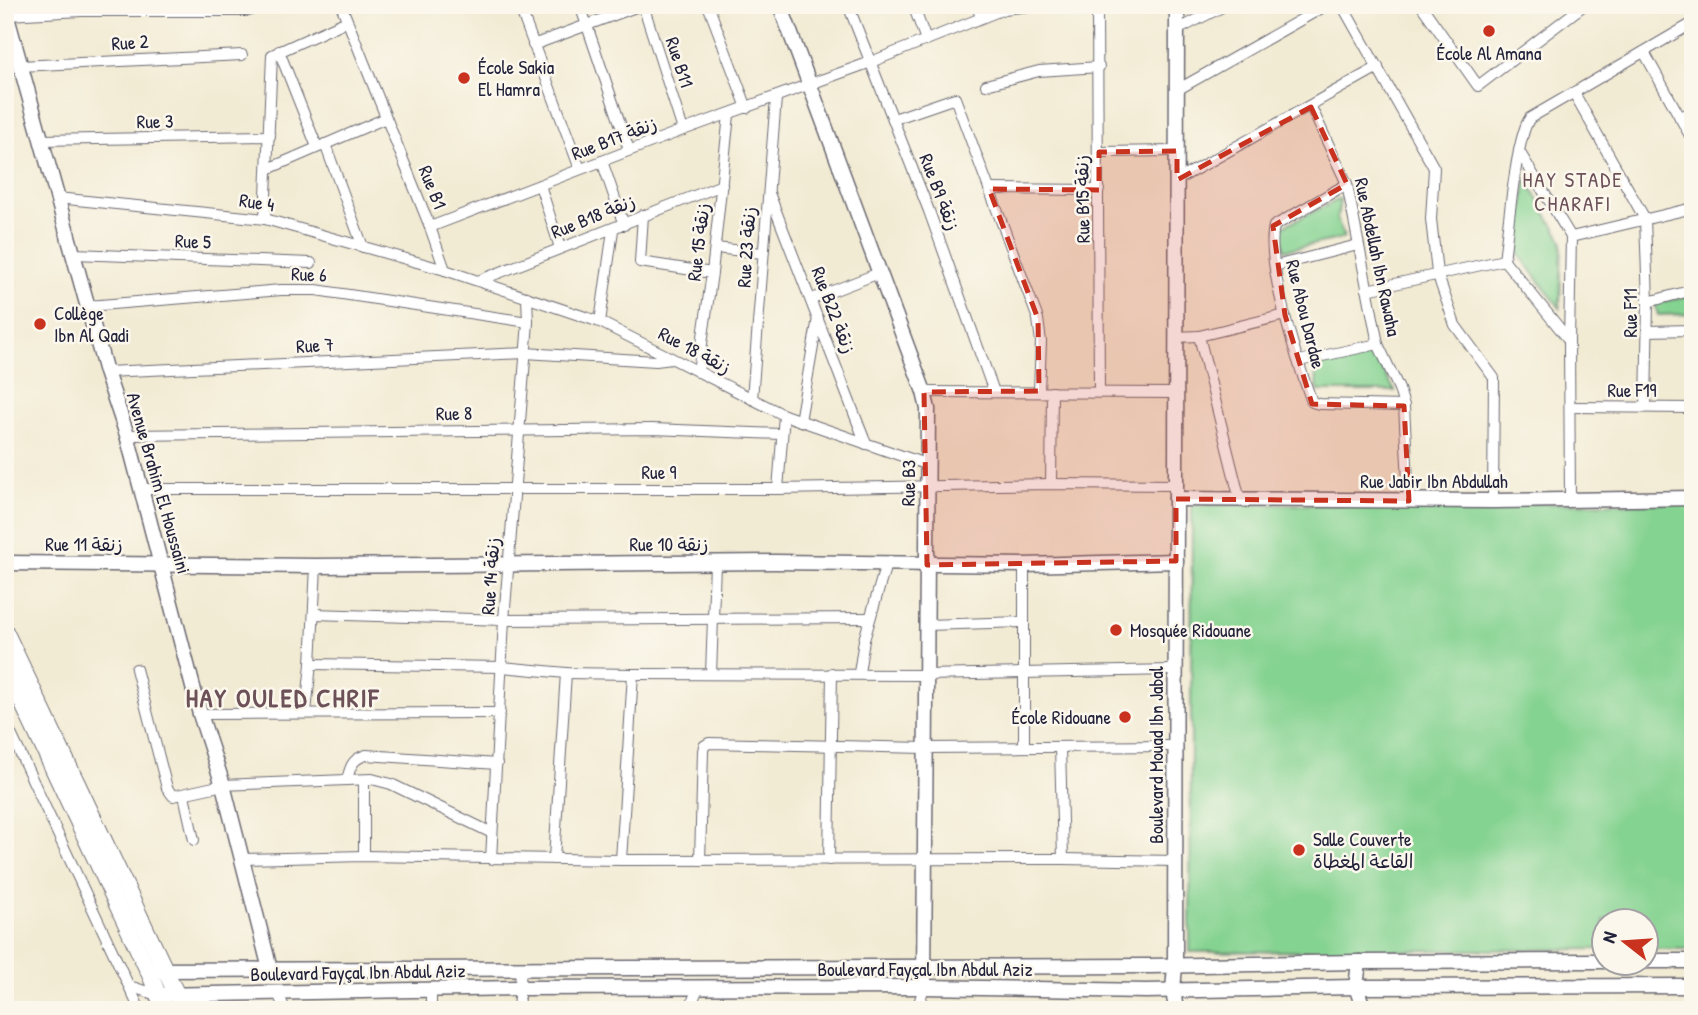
<svg xmlns="http://www.w3.org/2000/svg" width="1698" height="1015" font-family="'Patrick Hand','Playpen Sans Arabic',sans-serif">
<rect width="100%" height="100%" fill="#fbf7ec"/>
<filter id="ink" filterUnits="userSpaceOnUse"><feTurbulence type="fractalNoise" baseFrequency=".0143" numOctaves="2"/><feDisplacementMap in="SourceGraphic" scale="14" xChannelSelector="R" yChannelSelector="G"/><feConvolveMatrix kernelMatrix="1 2 1 2 8 2 1 2 1" color-interpolation-filters="sRGB"/></filter>
<filter id="wash" filterUnits="userSpaceOnUse"><feTurbulence type="fractalNoise" baseFrequency=".00686" numOctaves="4" result="noise"/><feDisplacementMap in="SourceGraphic" scale="28" xChannelSelector="R" yChannelSelector="G"/><feGaussianBlur stdDeviation="1.57" result="paint"/><feColorMatrix in="noise" values="0 0 0 0 0 0 0 0 0 0 0 0 0 0 0 0 0 1.4 0 .05"/><feComposite in="paint" operator="in"/></filter>
<g filter="url(#wash)">
<rect width="100%" height="100%" fill="#f2ebd4"/>
<!-- green -->
<g fill="#85d391" stroke="#547a66" stroke-width="2">
<path d="M 1526,179 L 1562,240 L 1560,308 L 1518,253 Z"/>
<path d="M 1340,199 L 1337,219 L 1344,238 L 1285,250 L 1279,228 Z"/>
<path d="M 1693,294 L 1693,314 L 1658,315 L 1655,304 Z"/>
<path d="M 1373,355 L 1395,391 L 1318,391 L 1315,364 Z"/>
<path d="M 1693,503 L 1693,949 L 1646,949 L 1646,920 L 1604,920 L 1603,949 L 1190,952 L 1192,505 Z"/>
</g>
</g>
<g filter="url(#ink)">
<g fill="none" stroke-linecap="round" stroke-linejoin="round">
<!-- street casing -->
<g stroke="#6b6871" stroke-width="12">
<g id="street">
<path d="M 341,5 L 430,227 L 445,270"/>
<path d="M 519,5 L 580,169"/>
<path d="M 580,5 L 629,150"/>
<path d="M 643,5 L 683,130"/>
<path d="M 708,5 L 747,108"/>
<path d="M 848,5 L 929,211 L 994,392"/>
<path d="M 913,5 L 926,40"/>
<path d="M 977,5 L 981,18"/>
<path d="M 1097,5 L 1099,392"/>
<path d="M 1342,5 L 1434,168 L 1431,219 L 1437,273 L 1455,325 L 1494,378 L 1493,501"/>
<path d="M 1421,5 L 1478,86 L 1584,5"/>
<path d="M 7,15 L 82,11 L 249,11 L 265,5"/>
<path d="M 1177,30 L 1226,5"/>
<path d="M 533,45 L 641,5"/>
<path d="M 279,51 L 317,147"/>
<path d="M 1644,52 L 1693,141"/>
<path d="M 20,66 L 242,55"/>
<path d="M 986,85 L 1039,71 L 1099,67"/>
<path d="M 1177,90 L 1327,5"/>
<path d="M 1574,93 L 1645,219 L 1648,302 L 1646,407"/>
<path d="M 1311,107 L 1347,184 L 1378,344 L 1399,389 L 1404,406 L 1409,501"/>
<path d="M 1680,118 L 1693,110"/>
<path d="M 894,119 L 955,98 L 1038,319 L 1041,342 L 1039,391"/>
<path d="M 41,140 L 270,136"/>
<path d="M 325,144 L 363,247"/>
<path d="M 1519,151 L 1571,237 L 1569,340 L 1570,500"/>
<path d="M 1099,152 L 1177,151"/>
<path d="M 602,161 L 624,225"/>
<path d="M 268,169 L 386,118"/>
<path d="M 1177,180 L 1378,67"/>
<path d="M 1347,184 L 1274,226 C 1265,263 1298,364 1312,402 L 1319,404 L 1404,406"/>
<path d="M 540,185 L 560,248"/>
<path d="M 989,189 L 1099,190"/>
<path d="M 769,193 L 866,444"/>
<path d="M 57,198 L 265,219 L 445,270 L 600,322 L 784,415 L 928,465"/>
<path d="M 643,215 L 640,262 L 712,273"/>
<path d="M 265,219 L 272,55 L 347,21"/>
<path d="M 430,227 L 683,130 L 871,62 L 1004,9 L 1031,6 L 1087,5"/>
<path d="M 1571,237 L 1693,208"/>
<path d="M 715,248 L 763,253"/>
<path d="M 74,254 L 311,263"/>
<path d="M 1275,266 L 1358,245"/>
<path d="M 478,281 L 722,185"/>
<path d="M 1367,290 L 1504,260"/>
<path d="M 812,299 L 879,273"/>
<path d="M 1648,302 L 1693,290"/>
<path d="M 88,306 L 281,290 L 316,290 L 528,322"/>
<path d="M 600,322 L 613,230"/>
<path d="M 1647,331 L 1693,330"/>
<path d="M 1199,336 L 1240,500"/>
<path d="M 1176,337 L 1199,336 L 1285,315"/>
<path d="M 1569,340 L 1504,260 C 1508,231 1516,136 1530,118 L 1693,23"/>
<path d="M 1299,361 L 1378,344"/>
<path d="M 106,372 L 525,353 L 656,361 L 672,359"/>
<path d="M 698,372 L 712,273 L 729,115"/>
<path d="M 924,392 L 1176,393"/>
<path d="M 752,399 L 776,98"/>
<path d="M 1571,407 L 1693,408"/>
<path d="M 800,421 L 818,318"/>
<path d="M 127,435 L 653,429 L 781,434"/>
<path d="M 1051,484 L 1052,392"/>
<path d="M 142,489 L 778,489 L 1051,484 L 1176,485"/>
<path d="M 778,489 L 784,415"/>
<path d="M 1024,565 L 1024,747"/>
<path d="M 314,614 L 504,620 L 869,618"/>
<path d="M 927,625 L 1023,622"/>
<path d="M 311,664 L 502,667 L 566,673 L 633,674 L 925,675 L 1175,670"/>
<path d="M 136,669 L 167,788 L 173,796 L 223,785 L 372,779 L 391,784 L 492,833"/>
<path d="M 859,673 L 864,640 L 886,564"/>
<path d="M 711,674 L 715,563"/>
<path d="M 306,712 L 311,664 L 316,566"/>
<path d="M 200,714 L 500,713"/>
<path d="M 5,721 L 140,1010"/>
<path d="M 1060,747 L 1063,859"/>
<path d="M 347,780 C 350,767 352,759 366,755 L 497,764"/>
<path d="M 184,795 L 194,840"/>
<path d="M 364,856 L 364,780"/>
<path d="M 242,859 L 364,856 L 621,860 L 1063,859 L 1175,861"/>
<path d="M 491,859 L 504,620 L 528,322 L 527,297"/>
<path d="M 554,859 L 566,673"/>
<path d="M 621,860 L 633,674"/>
<path d="M 700,860 L 703,751 L 704,746 L 709,743 L 925,748 L 1175,746"/>
<path d="M 829,860 L 832,673"/>
<path d="M 129,986 L 157,995"/>
<path d="M 431,991 L 431,1010"/>
<path d="M 278,993 L 285,1010"/>
<path d="M 518,1010 L 521,969"/>
<path d="M 689,1010 L 698,988"/>
<path d="M 917,1010 L 924,987"/>
</g>
</g>
<!-- secondary casing -->
<g stroke="#6b6871" stroke-width="17">
<g id="secondary">
<path d="M 780,5 L 924,392 L 928,409 L 924,987"/>
<path d="M 5,10 L 106,372 L 127,435 L 200,714 L 223,785 L 270,969"/>
<path d="M 1176,499 L 1493,501 L 1693,498"/>
<path d="M 5,563 L 316,566 L 775,562 L 1024,565 L 1176,561"/>
<path d="M 1646,961 L 1693,961"/>
<path d="M 1359,962 L 1356,987 L 1364,1010"/>
<path d="M 156,970 L 1150,966 L 1359,962 L 1604,961"/>
<path d="M 157,995 L 517,988 L 924,987 L 1146,991 L 1356,987 L 1693,986"/>
<path d="M 1176,1010 L 1173,990 L 1175,966 L 1177,5"/>
</g>
</g>
<!-- primary casing -->
<g stroke="#6b6871" stroke-width="18">
<g id="primary">
<path d="M 5,631 L 184,1010"/>
<path d="M 5,666 L 151,977 L 164,1010"/>
</g>
</g>
<!-- street -->
<use href="#street" stroke="#fff" stroke-width="10"/>
<!-- secondary -->
<use href="#secondary" stroke="#fff" stroke-width="14"/>
<!-- primary -->
<use href="#primary" stroke="#fff" stroke-width="16"/>
</g>
</g>
<!-- marked area -->
<path fill="#c8321e" fill-opacity="0.2" stroke="#c8321e" stroke-width="5" stroke-dasharray="14 9" stroke-linejoin="round" d="M 1311,107 L 1347,184 L 1273,226 L 1285,315 L 1312,404 L 1404,406 L 1409,501 L 1176,499 L 1176,561 L 927,565 L 924,392 L 1039,391 L 1038,319 L 989,189 L 1099,190 L 1099,152 L 1177,151 L 1177,180 Z"/>
<!-- markers -->
<g fill="#c8321e" stroke="#fbf7ec" stroke-width="2.5">
<circle cx="1489" cy="31" r="7"/>
<circle cx="464" cy="78" r="7"/>
<circle cx="40" cy="324" r="7"/>
<circle cx="1116" cy="630" r="7"/>
<circle cx="1125" cy="717" r="7"/>
<circle cx="1299" cy="850" r="7"/>
</g>
<g text-anchor="middle" stroke-width="5" stroke-linejoin="round" paint-order="stroke">
<!-- street labels -->
<g font-size="19" fill="#22223b" stroke="#fbf7ec">
<text transform="translate(130 42) rotate(-4)" y="7">Rue 2</text>
<text transform="translate(680 62) rotate(72)" y="7">Rue B11</text>
<text transform="translate(155 121) rotate(-1)" y="7">Rue 3</text>
<text transform="translate(614 138) rotate(-21)" y="7">Rue B17 زنقة</text>
<text transform="translate(433 187) rotate(68)" y="7">Rue B1</text>
<text transform="translate(940 192) rotate(69)" y="7">Rue B9 زنقة</text>
<text transform="translate(1082 199) rotate(-91)" y="7">Rue B15 زنقة</text>
<text transform="translate(257 202) rotate(9)" y="7">Rue 4</text>
<text transform="translate(593 216) rotate(-22)" y="7">Rue B18 زنقة</text>
<text transform="translate(193 241) rotate(2)" y="7">Rue 5</text>
<text transform="translate(698 242) rotate(-83)" y="7">Rue 15 زنقة</text>
<text transform="translate(746 247) rotate(-86)" y="7">Rue 23 زنقة</text>
<text transform="translate(1378 257) rotate(78)" y="7">Rue Abdellah Ibn Rawaha</text>
<text transform="translate(309 274) rotate(2)" y="7">Rue 6</text>
<text transform="translate(834 310) rotate(69)" y="7">Rue B22 زنقة</text>
<text transform="translate(1630 313) rotate(-90)" y="7">Rue F11</text>
<text transform="translate(1306 314) rotate(76)" y="7">Rue Abou Dardae</text>
<text transform="translate(315 345) rotate(-3)" y="7">Rue 7</text>
<text transform="translate(695 350) rotate(28)" y="7">Rue 18 زنقة</text>
<text x="1632" y="397">Rue F19</text>
<text transform="translate(454 413) rotate(-1)" y="7">Rue 8</text>
<text x="659" y="479">Rue 9</text>
<text x="1434" y="488">Rue Jabir Ibn Abdullah</text>
<text transform="translate(159 483) rotate(74)" y="7">Avenue Brahim El Houssaini</text>
<text transform="translate(908 483) rotate(-89)" y="7">Rue B3</text>
<text x="84" y="551">Rue 11 زنقة</text>
<text x="669" y="551">Rue 10 زنقة</text>
<text transform="translate(490 576) rotate(-86)" y="7">Rue 14 زنقة</text>
<text transform="translate(1156 755) rotate(-90)" y="7">Boulevard Mouad Ibn Jabal</text>
<text x="925" y="976">Boulevard Fayçal Ibn Abdul Aziz</text>
<text transform="translate(358 972) rotate(-1)" y="7">Boulevard Fayçal Ibn Abdul Aziz</text>
</g>
<!-- poi labels -->
<g font-size="19" fill="#22223b" stroke="#fbf7ec" text-anchor="start">
<text x="1489" y="60" text-anchor="middle">École Al Amana</text>
<text x="478" y="74">École Sakia<tspan x="478" dy="22">El Hamra</tspan></text>
<text x="54" y="320">Collège<tspan x="54" dy="22">Ibn Al Qadi</tspan></text>
<text x="1130" y="637">Mosquée Ridouane</text>
<text x="1111" y="724" text-anchor="end">École Ridouane</text>
<text x="1313" y="846">Salle Couverte<tspan x="1313" dy="22">القاعة المغطاة</tspan></text>
</g>
<!-- neighbourhood labels -->
<g font-size="21" letter-spacing="2" fill="#6c5159" stroke="#fbf7ec">
<text x="1573" y="187">HAY STADE<tspan x="1573" dy="24">CHARAFI</tspan></text>
</g>
<!-- district labels -->
<g font-size="26" font-weight="bold" letter-spacing="2" fill="#6c5159" stroke="#fbf7ec">
<text x="283" y="707">HAY OULED CHRIF</text>
</g>
</g>
<!-- margin -->
<rect width="1698" height="1015" fill="none" stroke="#fbf7ec" stroke-width="28"/>
<!-- north arrow -->
<g transform="translate(1625 942) rotate(287)"><circle r="33" fill="#fbf7ec" stroke="#a4a2a5" stroke-width="2"/>
<path d="M0-5L12 26L0 18L-12 26Z" fill="#c8321e"/>
<text y="-10" font-size="19" font-weight="bold" text-anchor="middle" fill="#22223b">N</text>
</g>
</svg>
